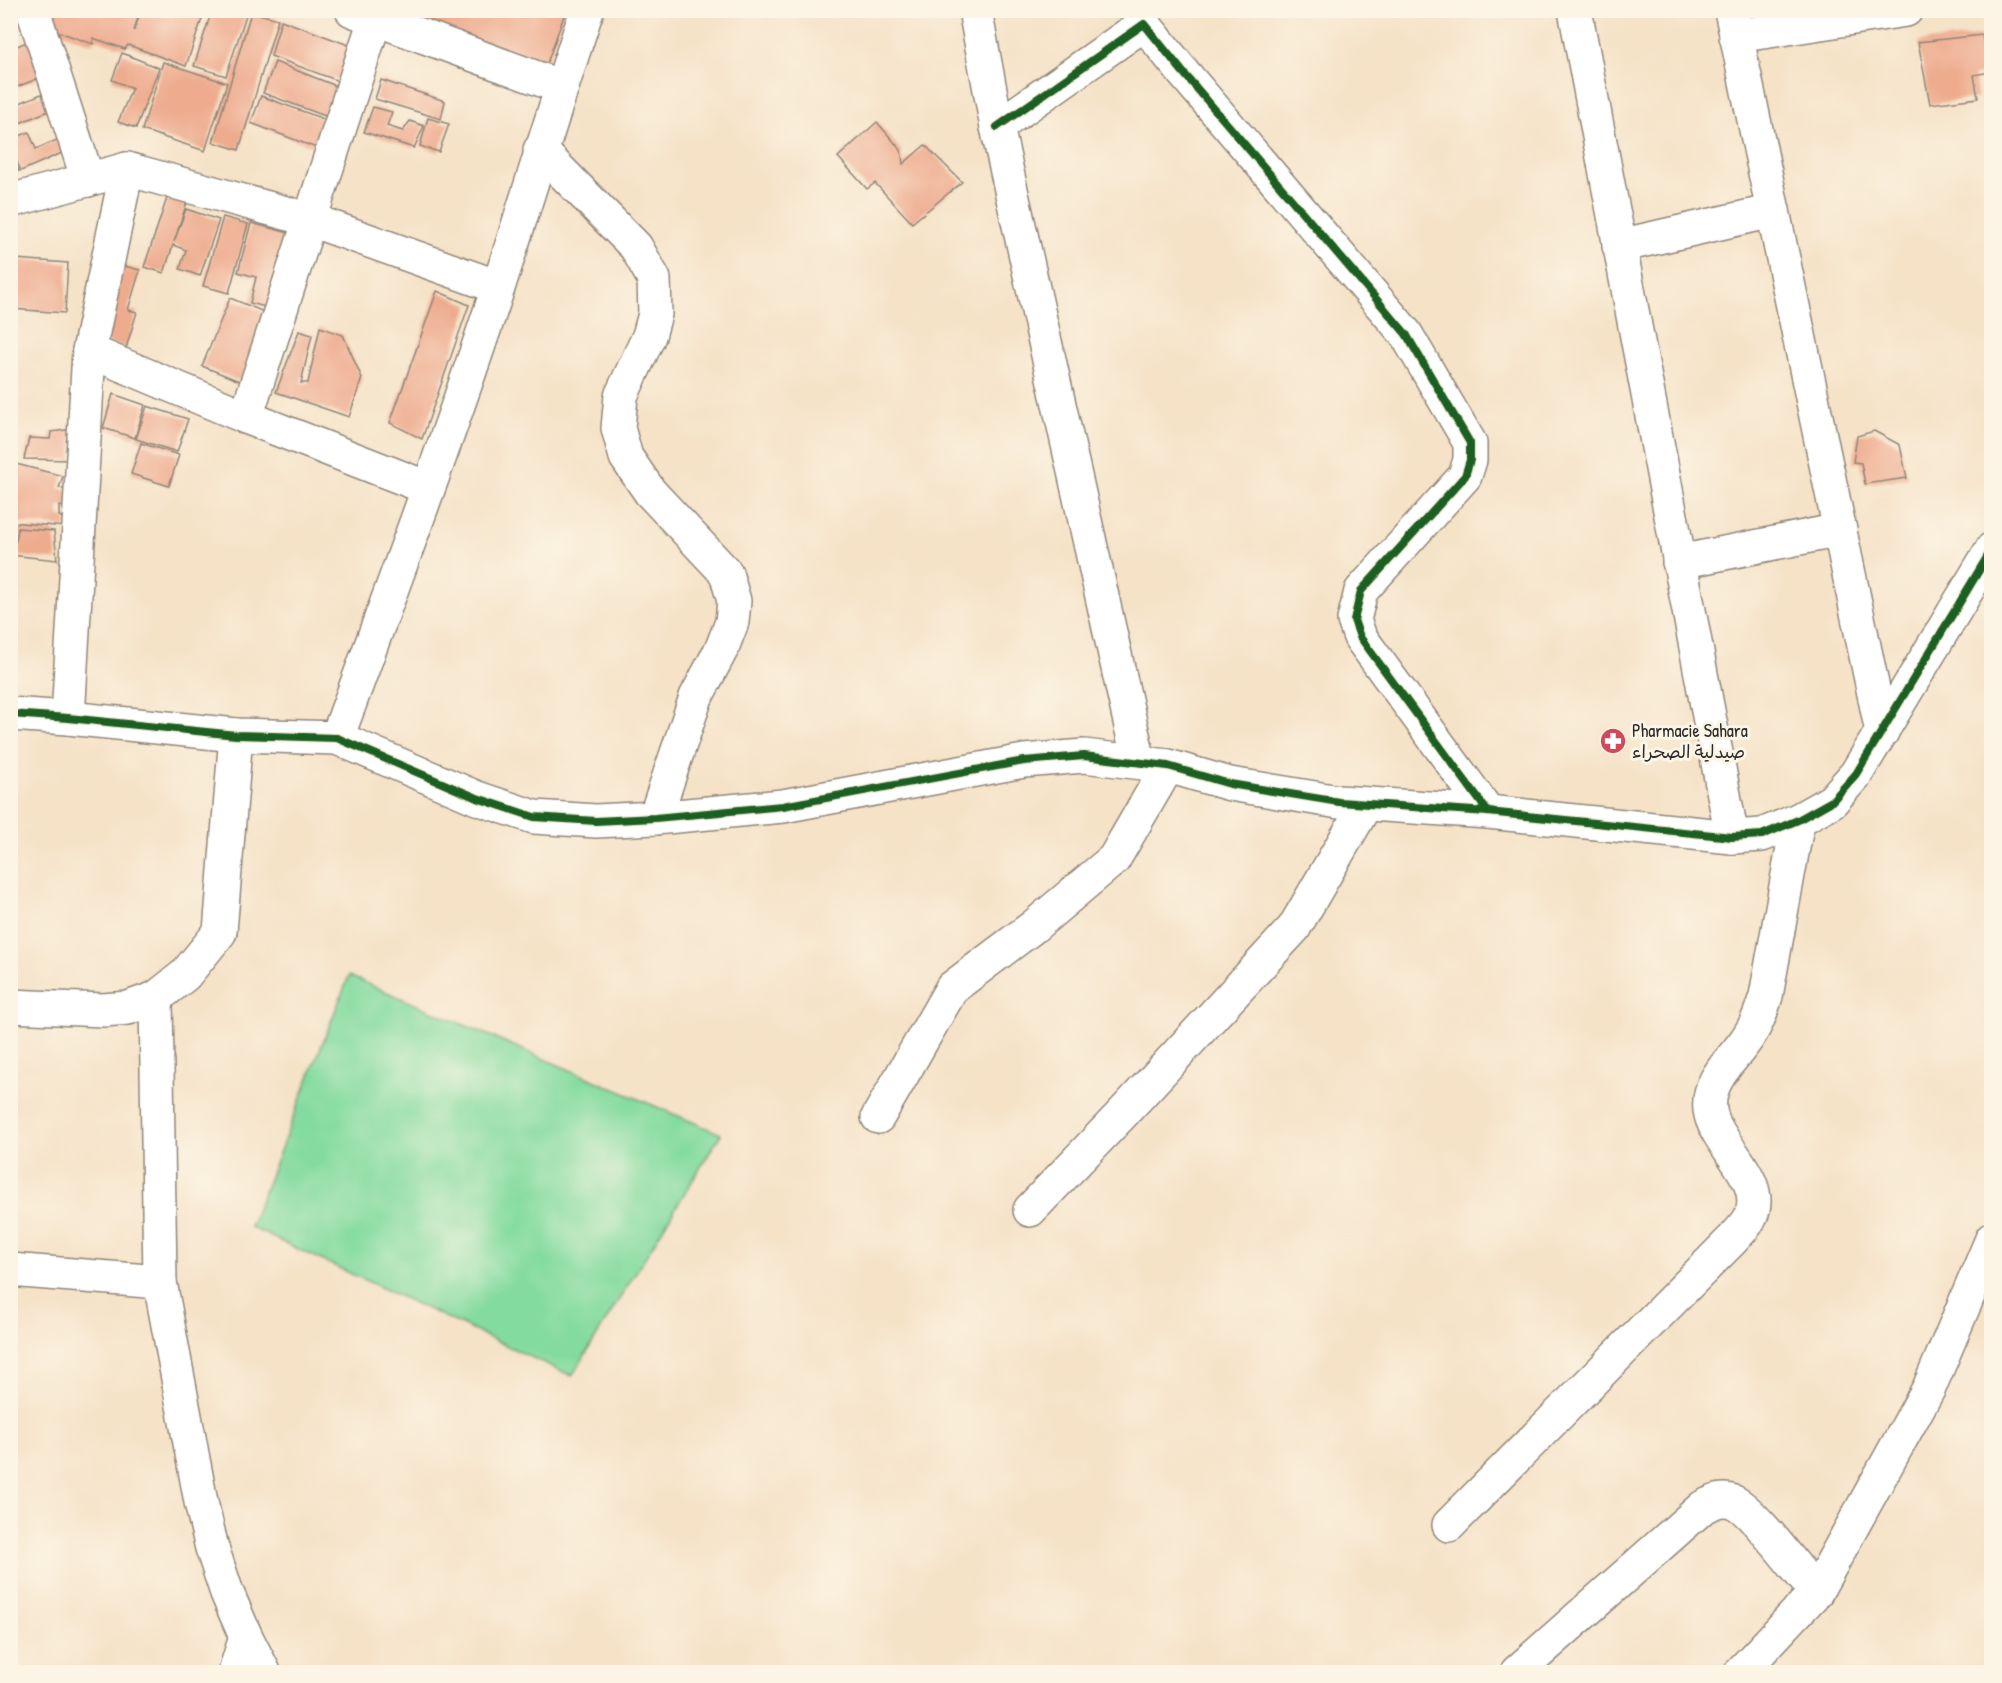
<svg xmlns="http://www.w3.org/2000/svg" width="2002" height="1683" font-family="'Patrick Hand','Playpen Sans Arabic',sans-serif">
<rect width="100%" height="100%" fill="#fcf5e5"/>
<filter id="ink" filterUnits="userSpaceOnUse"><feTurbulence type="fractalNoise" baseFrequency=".0167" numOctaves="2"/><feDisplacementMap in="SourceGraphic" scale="12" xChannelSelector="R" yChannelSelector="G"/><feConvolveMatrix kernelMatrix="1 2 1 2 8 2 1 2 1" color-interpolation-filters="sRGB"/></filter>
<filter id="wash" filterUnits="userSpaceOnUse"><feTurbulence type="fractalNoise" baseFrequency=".008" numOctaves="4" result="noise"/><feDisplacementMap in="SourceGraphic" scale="24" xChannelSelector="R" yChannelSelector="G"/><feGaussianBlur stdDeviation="1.35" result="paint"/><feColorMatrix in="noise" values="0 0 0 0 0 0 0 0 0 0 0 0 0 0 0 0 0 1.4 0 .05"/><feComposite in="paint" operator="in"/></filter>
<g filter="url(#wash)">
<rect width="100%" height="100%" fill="#f5e2c7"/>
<!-- green -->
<path fill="#84db9f" stroke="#588365" stroke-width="1.5" d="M 349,976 L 721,1134 L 572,1376 L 250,1227 Z"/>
<g id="blocks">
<!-- building -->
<g fill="#eeab8e">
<path d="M 48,10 L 140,10 L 134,31 L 141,10 L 205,10 L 186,66 L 128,45 L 125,49 L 93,38 L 93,44 L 42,26 Z"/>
<path d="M 212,10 L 247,12 L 226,76 L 194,66 Z"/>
<path d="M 402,10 L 566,10 L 545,69 L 400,18 Z"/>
<path d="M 251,12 L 278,19 L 239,150 L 213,142 Z"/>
<path d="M 281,20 L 354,47 L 344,83 L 271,56 Z"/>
<path d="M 1982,35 L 1990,72 L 1974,75 L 1978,98 L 1930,104 L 1918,42 Z"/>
<path d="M 29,41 L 44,76 L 10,90 L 10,49 Z"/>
<path d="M 122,53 L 159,68 L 136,128 L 118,122 L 132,88 L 112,80 Z"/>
<path d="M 163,62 L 227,83 L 205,151 L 142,130 Z"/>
<path d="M 275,62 L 339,87 L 328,117 L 263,93 Z"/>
<path d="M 381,80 L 445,101 L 441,119 L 375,99 Z"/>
<path d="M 51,90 L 58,107 L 10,127 L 10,107 Z"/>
<path d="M 261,96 L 329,121 L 319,149 L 251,123 Z"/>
<path d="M 373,107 L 392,112 L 387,126 L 403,131 L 410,121 L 424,126 L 414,148 L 364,132 Z"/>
<path d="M 428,118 L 449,124 L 439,152 L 420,146 Z"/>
<path d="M 877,122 L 901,150 L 903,164 L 925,145 L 962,182 L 912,223 L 875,183 L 867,189 L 838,157 Z"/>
<path d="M 29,132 L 36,149 L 59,139 L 64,152 L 21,171 L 10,146 L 10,140 Z"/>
<path d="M 10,152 L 19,171 L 10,175 Z"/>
<path d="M 168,195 L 187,202 L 174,242 L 186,209 L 219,220 L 200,276 L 180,269 L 186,250 L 173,245 L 164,273 L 144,267 Z"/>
<path d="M 223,217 L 248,224 L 229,293 L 203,286 Z"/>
<path d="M 251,223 L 289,233 L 269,308 L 250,303 L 256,277 L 238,272 Z"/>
<path d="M 16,259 L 68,263 L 65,313 L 12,309 Z"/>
<path d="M 121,265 L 140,270 L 128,310 L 137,312 L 126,348 L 98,340 Z"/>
<path d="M 437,291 L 469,305 L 422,439 L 390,423 Z"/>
<path d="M 230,298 L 269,314 L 242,382 L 202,366 Z"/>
<path d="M 320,327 L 343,335 L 362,378 L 349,417 L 276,392 L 299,331 L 312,335 L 301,383 L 308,383 Z"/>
<path d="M 113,394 L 145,405 L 135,438 L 103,428 Z"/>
<path d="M 147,406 L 188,419 L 177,452 L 136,439 Z"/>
<path d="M 73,429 L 72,460 L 24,459 L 29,438 L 50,439 L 51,432 Z"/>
<path d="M 1874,431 L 1900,445 L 1907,478 L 1865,484 L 1861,463 L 1853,462 L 1857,436 Z"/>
<path d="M 141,443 L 179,455 L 169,486 L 131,474 Z"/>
<path d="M 16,464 L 63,476 L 59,488 L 79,493 L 73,508 L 59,506 L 59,516 L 67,519 L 66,527 L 10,522 L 10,474 Z"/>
<path d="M 18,528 L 54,531 L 57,560 L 10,555 L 10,541 L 16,541 Z"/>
</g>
</g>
</g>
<g filter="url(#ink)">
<use href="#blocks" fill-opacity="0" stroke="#908679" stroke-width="1.5"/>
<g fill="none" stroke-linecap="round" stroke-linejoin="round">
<!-- minor casing -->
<g stroke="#908679" stroke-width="36">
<g id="minor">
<path d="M 33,10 L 88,180"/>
<path d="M 352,10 L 561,87"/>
<path d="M 975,10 L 997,127 L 1139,762"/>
<path d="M 1575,10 L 1732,837"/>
<path d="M 1731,10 L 1882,732"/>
<path d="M 1736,36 L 1906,10"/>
<path d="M 997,127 L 1144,24 L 1182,71 L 1406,334 L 1470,443 L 1470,460 L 1465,476 L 1361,591 L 1354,620 L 1360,637 L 1488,812"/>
<path d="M 540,150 L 636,247 L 654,279 L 655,314 L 649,336 L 621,396 L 618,428 L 626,457 L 650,492 L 726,573 L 734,601 L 732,622 L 722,648 L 696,697 L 655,818"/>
<path d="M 10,201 L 127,169 L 311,220 L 498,287"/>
<path d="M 1619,246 L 1773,211"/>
<path d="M 89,351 L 246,417 L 428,488"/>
<path d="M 246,417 L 378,10"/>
<path d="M 1679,562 L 1840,530"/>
<path d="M 10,714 L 68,718 L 236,735 L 337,738 L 477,798 L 534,817 L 596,821 L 655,818 L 783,806 L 1024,761 L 1084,756 L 1168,766 L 1230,784 L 1339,802 L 1488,812 L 1732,837 L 1762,835 L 1798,820 L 1832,801 L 1856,774 L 1992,549"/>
<path d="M 68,718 L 89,351 L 127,169"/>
<path d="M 337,738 C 392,588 448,439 498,288 C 528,196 556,103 587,10"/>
<path d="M 156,998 L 160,1282 L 201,1502 L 212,1548 L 227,1593 L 246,1637 L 264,1672"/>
<path d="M 10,1006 L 103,1010 L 128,1008 L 156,998 L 185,975 L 220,932 L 236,735"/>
<path d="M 878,1117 L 952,988 L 1033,927 L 1114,859 L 1168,766"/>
<path d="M 1030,1210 L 1123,1113 L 1294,928 L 1366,804"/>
<path d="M 10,1270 L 160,1282"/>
<path d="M 1449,1525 L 1733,1239 C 1738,1233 1746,1226 1750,1218 C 1769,1180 1715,1146 1710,1110 C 1706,1078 1736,1058 1750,1034 C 1758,1022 1762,1009 1766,996 L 1798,820"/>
<path d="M 235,1672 L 246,1637"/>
<path d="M 1517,1672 L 1703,1507 C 1713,1502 1723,1497 1734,1502 C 1753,1510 1800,1574 1816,1592"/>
<path d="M 1741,1672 L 1816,1592 L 1929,1388 L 1992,1239"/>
</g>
</g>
<!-- minor -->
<use href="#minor" stroke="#fff" stroke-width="33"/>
<!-- cycleway casing -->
<g stroke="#fcf5e5" stroke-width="11">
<g id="cycleway">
<path d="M 997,127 L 1144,24 L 1182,71 L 1406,334 L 1470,443 L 1470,460 L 1465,476 L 1361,591 L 1354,620 L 1360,637 L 1488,812"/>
<path d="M 10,714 L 68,718 L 236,735 L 337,738 L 477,798 L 534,817 L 596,821 L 655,818 L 783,806 L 1024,761 L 1084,756 L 1168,766 L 1230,784 L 1339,802 L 1488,812 L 1732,837 L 1762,835 L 1798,820 L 1832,801 L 1856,774 L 1992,549"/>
</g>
</g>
<!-- cycleway -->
<use href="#cycleway" stroke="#1b5e20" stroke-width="8"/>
</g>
</g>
<!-- icons -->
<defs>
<g id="pharmacy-disc" transform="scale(1.35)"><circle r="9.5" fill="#d1495b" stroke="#fcf5e5"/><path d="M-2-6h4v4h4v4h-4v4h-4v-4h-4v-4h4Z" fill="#fff"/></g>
</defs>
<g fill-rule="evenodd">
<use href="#pharmacy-disc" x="1613" y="741"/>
</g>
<g text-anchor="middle" stroke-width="6" stroke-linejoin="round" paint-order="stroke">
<!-- poi labels -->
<g font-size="18" fill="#2b2b2b" stroke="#fcf5e5" text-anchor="start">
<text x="1632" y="737">Pharmacie Sahara<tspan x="1632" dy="21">صيدلية الصحراء</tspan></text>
</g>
</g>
<!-- margin -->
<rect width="2002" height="1683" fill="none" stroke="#fcf5e5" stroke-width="36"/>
</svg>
